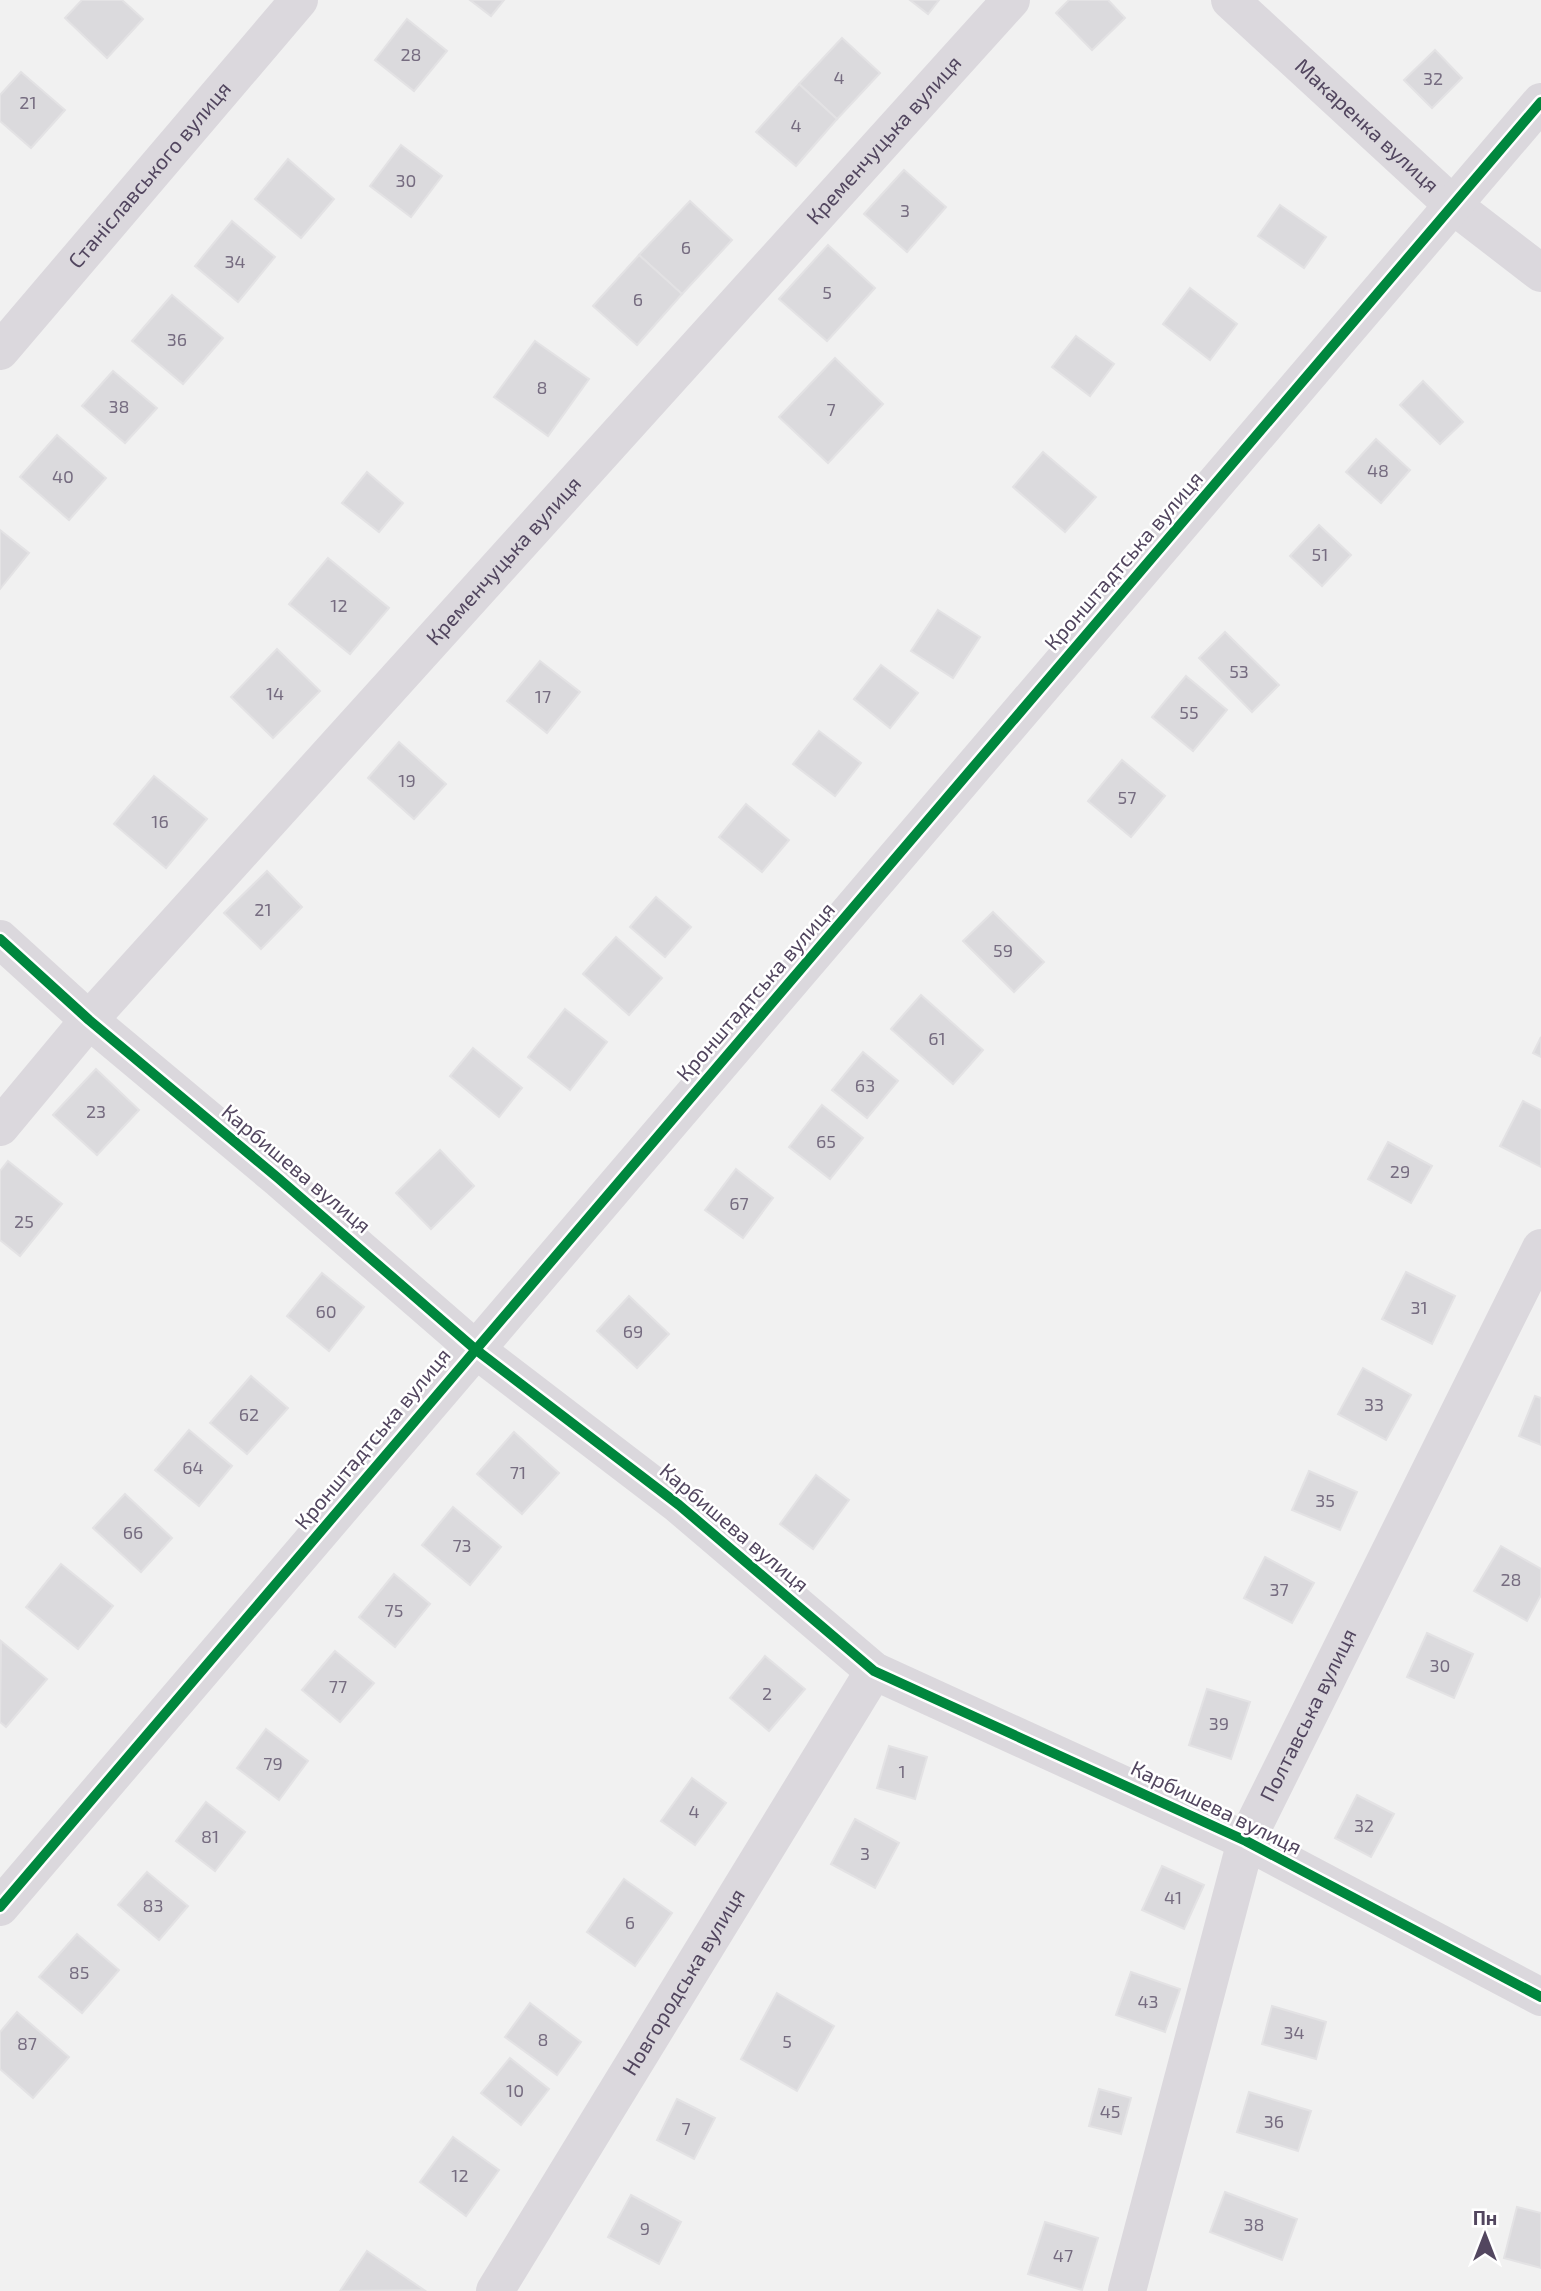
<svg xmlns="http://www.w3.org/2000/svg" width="1541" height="2291" font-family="'Exo 2',sans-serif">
<rect width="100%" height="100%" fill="#f1f1f1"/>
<!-- building -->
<g fill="#dbdadd" stroke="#e3e2e4" stroke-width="2">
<path d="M 82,0 L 122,0 L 143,19 L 107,58 L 65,18 Z"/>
<path d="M 470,0 L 504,0 L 491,16 Z"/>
<path d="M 910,0 L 939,0 L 928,14 Z"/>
<path d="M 1069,0 L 1108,0 L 1125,18 L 1092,50 L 1056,13 Z"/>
<path d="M 407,19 L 447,51 L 414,91 L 375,60 Z"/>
<path d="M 842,38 L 880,73 L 837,119 L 799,84 Z"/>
<path d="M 1435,50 L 1462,78 L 1432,108 L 1404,80 Z"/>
<path d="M 21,72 L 65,110 L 31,148 L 0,121 L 0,95 Z"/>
<path d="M 799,84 L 837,119 L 796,166 L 756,132 Z"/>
<path d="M 401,145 L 442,176 L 411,217 L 370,186 Z"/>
<path d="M 288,159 L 334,199 L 301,238 L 255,199 Z"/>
<path d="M 904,170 L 946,207 L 907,252 L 864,214 Z"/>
<path d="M 690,201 L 732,240 L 682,294 L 639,255 Z"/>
<path d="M 1280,205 L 1326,237 L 1304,268 L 1258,236 Z"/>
<path d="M 232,221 L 275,257 L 238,302 L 195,266 Z"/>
<path d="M 828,245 L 875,288 L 827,341 L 779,299 Z"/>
<path d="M 639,255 L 682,294 L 637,345 L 593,306 Z"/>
<path d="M 1190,288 L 1237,324 L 1210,360 L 1163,324 Z"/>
<path d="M 172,295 L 223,338 L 183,384 L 132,341 Z"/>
<path d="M 1076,336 L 1114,364 L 1090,396 L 1052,367 Z"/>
<path d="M 535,341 L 589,379 L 548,436 L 494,397 Z"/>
<path d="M 835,358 L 883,404 L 828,463 L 779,417 Z"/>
<path d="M 113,371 L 157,408 L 125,443 L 82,406 Z"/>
<path d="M 1423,381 L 1463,422 L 1440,444 L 1400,405 Z"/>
<path d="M 57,435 L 106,478 L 69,520 L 20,477 Z"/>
<path d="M 1376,439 L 1410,470 L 1381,503 L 1346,472 Z"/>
<path d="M 1043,452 L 1096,497 L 1065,532 L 1013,487 Z"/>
<path d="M 367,472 L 403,503 L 379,532 L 342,503 Z"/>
<path d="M 1319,525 L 1351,555 L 1322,586 L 1290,556 Z"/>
<path d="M 0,530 L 29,553 L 0,589 Z"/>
<path d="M 328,558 L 389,608 L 350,654 L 289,604 Z"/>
<path d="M 938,610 L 980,637 L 953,678 L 911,651 Z"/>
<path d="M 1225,632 L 1279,685 L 1252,712 L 1199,658 Z"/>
<path d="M 277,649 L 320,691 L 273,738 L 231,697 Z"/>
<path d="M 540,661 L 580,692 L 547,733 L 507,701 Z"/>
<path d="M 881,665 L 918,693 L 890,728 L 854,699 Z"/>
<path d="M 1186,676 L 1227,710 L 1193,751 L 1152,717 Z"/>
<path d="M 819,731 L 861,763 L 835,796 L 793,764 Z"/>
<path d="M 399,742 L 446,784 L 414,819 L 368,778 Z"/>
<path d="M 1122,760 L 1165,796 L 1131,837 L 1088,801 Z"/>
<path d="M 154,776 L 207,819 L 166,868 L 114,824 Z"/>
<path d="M 746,804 L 789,840 L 762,872 L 719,837 Z"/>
<path d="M 267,871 L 302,907 L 261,949 L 224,913 Z"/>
<path d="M 656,897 L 691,927 L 665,957 L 630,927 Z"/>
<path d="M 993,912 L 1044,962 L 1014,992 L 963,941 Z"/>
<path d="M 616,937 L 662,978 L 629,1015 L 583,974 Z"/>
<path d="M 921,995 L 983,1050 L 953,1084 L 891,1029 Z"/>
<path d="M 565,1009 L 607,1042 L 570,1090 L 528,1057 Z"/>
<path d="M 1541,1037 L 1541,1057 L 1533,1053 Z"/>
<path d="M 473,1048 L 522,1088 L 499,1117 L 450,1076 Z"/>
<path d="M 863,1052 L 898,1081 L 867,1118 L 832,1090 Z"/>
<path d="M 96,1069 L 139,1110 L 97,1155 L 53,1115 Z"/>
<path d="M 1523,1101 L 1541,1110 L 1541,1167 L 1500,1146 Z"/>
<path d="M 822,1105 L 863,1138 L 830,1179 L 789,1147 Z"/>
<path d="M 1388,1142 L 1432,1166 L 1411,1203 L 1368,1179 Z"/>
<path d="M 440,1150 L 474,1186 L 431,1229 L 396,1193 Z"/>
<path d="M 8,1161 L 62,1204 L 20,1256 L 0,1240 L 0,1171 Z"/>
<path d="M 736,1169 L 773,1198 L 743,1238 L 705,1210 Z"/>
<path d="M 1406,1272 L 1455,1296 L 1432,1344 L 1382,1319 Z"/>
<path d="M 322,1273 L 364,1307 L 329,1351 L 287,1316 Z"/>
<path d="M 629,1296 L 669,1334 L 637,1368 L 597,1331 Z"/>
<path d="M 1363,1368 L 1411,1395 L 1386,1440 L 1338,1414 Z"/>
<path d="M 251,1376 L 288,1408 L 247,1454 L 210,1423 Z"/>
<path d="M 1535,1396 L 1541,1398 L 1541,1445 L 1519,1436 Z"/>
<path d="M 189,1430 L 232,1466 L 199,1506 L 155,1470 Z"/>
<path d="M 514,1432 L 559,1473 L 522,1514 L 477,1474 Z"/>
<path d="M 1309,1471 L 1357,1492 L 1340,1530 L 1292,1510 Z"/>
<path d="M 816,1475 L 849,1500 L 813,1549 L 780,1524 Z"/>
<path d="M 125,1494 L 172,1538 L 141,1572 L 93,1528 Z"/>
<path d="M 453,1507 L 501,1547 L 470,1585 L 422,1545 Z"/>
<path d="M 1501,1546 L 1541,1569 L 1541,1595 L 1527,1621 L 1474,1591 Z"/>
<path d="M 1265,1557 L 1314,1583 L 1292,1623 L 1244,1598 Z"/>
<path d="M 61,1564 L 113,1606 L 78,1649 L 26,1607 Z"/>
<path d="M 394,1574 L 430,1604 L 395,1647 L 359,1617 Z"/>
<path d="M 1427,1633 L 1473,1654 L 1454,1698 L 1407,1677 Z"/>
<path d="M 1,1641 L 47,1679 L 6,1727 L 0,1722 Z"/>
<path d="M 335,1651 L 374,1683 L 340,1722 L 302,1690 Z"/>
<path d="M 765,1656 L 805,1689 L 769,1731 L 730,1698 Z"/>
<path d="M 1207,1689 L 1250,1702 L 1231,1759 L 1189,1745 Z"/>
<path d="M 266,1729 L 308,1761 L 279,1800 L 237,1768 Z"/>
<path d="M 889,1746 L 927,1757 L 915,1799 L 877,1788 Z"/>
<path d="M 692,1778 L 726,1803 L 695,1845 L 661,1821 Z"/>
<path d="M 1357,1795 L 1394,1814 L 1371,1857 L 1335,1838 Z"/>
<path d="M 206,1802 L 245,1832 L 215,1871 L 176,1841 Z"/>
<path d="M 855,1819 L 899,1843 L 875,1888 L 831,1864 Z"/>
<path d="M 1162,1866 L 1204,1885 L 1184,1929 L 1142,1910 Z"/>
<path d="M 147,1872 L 188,1906 L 159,1940 L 118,1905 Z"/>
<path d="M 624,1879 L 672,1913 L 635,1966 L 587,1932 Z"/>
<path d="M 77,1934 L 119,1970 L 82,2013 L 39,1977 Z"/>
<path d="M 1131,1972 L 1180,1989 L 1165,2032 L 1116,2015 Z"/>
<path d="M 777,1993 L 834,2026 L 797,2091 L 741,2059 Z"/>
<path d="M 530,2003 L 581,2042 L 557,2075 L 505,2037 Z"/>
<path d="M 1272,2006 L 1326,2022 L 1316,2059 L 1262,2044 Z"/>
<path d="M 17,2012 L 69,2057 L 33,2098 L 0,2069 L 0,2032 Z"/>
<path d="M 510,2058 L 549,2089 L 521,2125 L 481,2093 Z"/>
<path d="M 1099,2089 L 1131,2098 L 1121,2134 L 1089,2126 Z"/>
<path d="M 1249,2092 L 1311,2111 L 1298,2151 L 1237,2132 Z"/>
<path d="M 677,2099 L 715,2118 L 694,2159 L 657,2140 Z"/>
<path d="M 453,2137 L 499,2170 L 466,2216 L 420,2182 Z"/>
<path d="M 1225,2192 L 1297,2219 L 1282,2260 L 1210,2232 Z"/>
<path d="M 631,2195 L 681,2222 L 659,2264 L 608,2237 Z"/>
<path d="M 1517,2207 L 1541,2213 L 1541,2268 L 1504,2258 Z"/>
<path d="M 1045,2222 L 1098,2238 L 1082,2290 L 1028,2274 Z"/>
<path d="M 367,2251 L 424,2290 L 340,2291 Z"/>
</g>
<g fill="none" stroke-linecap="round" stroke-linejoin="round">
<!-- street -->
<g stroke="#dbd8dd" stroke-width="38">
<path id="s1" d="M 1230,0 L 1454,206 L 1541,273"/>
<path id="s2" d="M 0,351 L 299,0"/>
<path d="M 0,939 L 89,1020 L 278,1178 L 475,1349 L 679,1505 L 874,1671 L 1246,1841 L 1541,1997"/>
<path id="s3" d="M 0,1127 L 89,1020 L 1011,0"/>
<path d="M 0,1907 L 1541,102"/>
<path id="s4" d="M 495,2291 L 874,1671"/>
<path id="s5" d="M 1127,2291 L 1246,1841 L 1541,1248"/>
</g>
<!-- cycleway casing -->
<g stroke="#fff" stroke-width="15">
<g id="cycleway">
<path d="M 0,939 L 89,1020 L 278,1178 L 475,1349 L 679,1505 L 874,1671 L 1246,1841 L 1541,1997"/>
<path d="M 0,1907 L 1541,102"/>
</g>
</g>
<!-- cycleway -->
<use href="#cycleway" stroke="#00873e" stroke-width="10"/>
</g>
<g text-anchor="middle" stroke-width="5" stroke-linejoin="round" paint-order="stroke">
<!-- number labels -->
<g font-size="18" fill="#766c80">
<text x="411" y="61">28</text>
<text x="839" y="84">4</text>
<text x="1433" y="85">32</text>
<text x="28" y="109">21</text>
<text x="796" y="132">4</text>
<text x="406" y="187">30</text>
<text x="905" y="217">3</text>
<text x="686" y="254">6</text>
<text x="235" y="268">34</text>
<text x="827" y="299">5</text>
<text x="638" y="306">6</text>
<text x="177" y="346">36</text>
<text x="542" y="394">8</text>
<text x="119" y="413">38</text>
<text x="831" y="416">7</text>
<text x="1378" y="477">48</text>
<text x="63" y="483">40</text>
<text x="1320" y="561">51</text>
<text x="339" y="612">12</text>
<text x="1239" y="678">53</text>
<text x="275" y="700">14</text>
<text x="543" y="703">17</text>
<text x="1189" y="719">55</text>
<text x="407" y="787">19</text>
<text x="1127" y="804">57</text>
<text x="160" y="828">16</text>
<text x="263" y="916">21</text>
<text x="1003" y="957">59</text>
<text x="937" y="1045">61</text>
<text x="865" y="1092">63</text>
<text x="96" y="1118">23</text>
<text x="826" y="1148">65</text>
<text x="1400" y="1178">29</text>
<text x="739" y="1210">67</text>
<text x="24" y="1228">25</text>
<text x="1419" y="1314">31</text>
<text x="326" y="1318">60</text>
<text x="633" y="1338">69</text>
<text x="1374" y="1411">33</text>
<text x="249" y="1421">62</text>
<text x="193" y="1474">64</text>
<text x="518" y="1479">71</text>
<text x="1325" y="1507">35</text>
<text x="133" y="1539">66</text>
<text x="462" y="1552">73</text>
<text x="1511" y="1586">28</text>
<text x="1279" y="1596">37</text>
<text x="394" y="1617">75</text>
<text x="1440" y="1672">30</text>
<text x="338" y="1693">77</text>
<text x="767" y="1700">2</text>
<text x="1219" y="1730">39</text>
<text x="273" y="1770">79</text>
<text x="902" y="1778">1</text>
<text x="694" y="1818">4</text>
<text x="1364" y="1832">32</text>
<text x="210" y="1843">81</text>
<text x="865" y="1860">3</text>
<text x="1173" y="1904">41</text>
<text x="153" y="1912">83</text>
<text x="630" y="1929">6</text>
<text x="79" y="1979">85</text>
<text x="1148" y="2008">43</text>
<text x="1294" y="2039">34</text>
<text x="543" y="2046">8</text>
<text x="787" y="2048">5</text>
<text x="27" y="2050">87</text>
<text x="515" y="2097">10</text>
<text x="1110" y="2118">45</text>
<text x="1274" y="2128">36</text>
<text x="686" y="2135">7</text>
<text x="460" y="2182">12</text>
<text x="1254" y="2231">38</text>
<text x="645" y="2235">9</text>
<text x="1063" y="2262">47</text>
</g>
<!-- street labels -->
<g font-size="21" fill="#52465f" stroke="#fff">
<text dy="7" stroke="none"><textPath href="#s1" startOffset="186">Макаренка вулиця</textPath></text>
<text dy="7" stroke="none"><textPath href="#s3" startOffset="1325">Кременчуцька вулиця</textPath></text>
<text dy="7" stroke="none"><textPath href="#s2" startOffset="231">Станіславського вулиця</textPath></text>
<text transform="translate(1124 561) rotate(-49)" y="7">Кронштадтська вулиця</text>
<text dy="7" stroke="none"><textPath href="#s3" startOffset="758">Кременчуцька вулиця</textPath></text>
<text transform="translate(756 992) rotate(-49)" y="7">Кронштадтська вулиця</text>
<text transform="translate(296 1169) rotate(40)" y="7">Карбишева вулиця</text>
<text transform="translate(373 1439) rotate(-50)" y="7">Кронштадтська вулиця</text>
<text transform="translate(734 1528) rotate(40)" y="7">Карбишева вулиця</text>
<text dy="7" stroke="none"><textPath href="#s5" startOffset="606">Полтавська вулиця</textPath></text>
<text transform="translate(1216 1808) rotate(26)" y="7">Карбишева вулиця</text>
<text dy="7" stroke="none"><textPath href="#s4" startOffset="362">Новгородська вулиця</textPath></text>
</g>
</g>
<!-- north arrow -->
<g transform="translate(1485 2235)" stroke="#ffffff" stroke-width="5" paint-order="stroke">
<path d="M0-5L12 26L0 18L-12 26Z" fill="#52465f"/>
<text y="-10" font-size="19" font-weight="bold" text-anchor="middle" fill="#52465f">Пн</text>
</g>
</svg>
